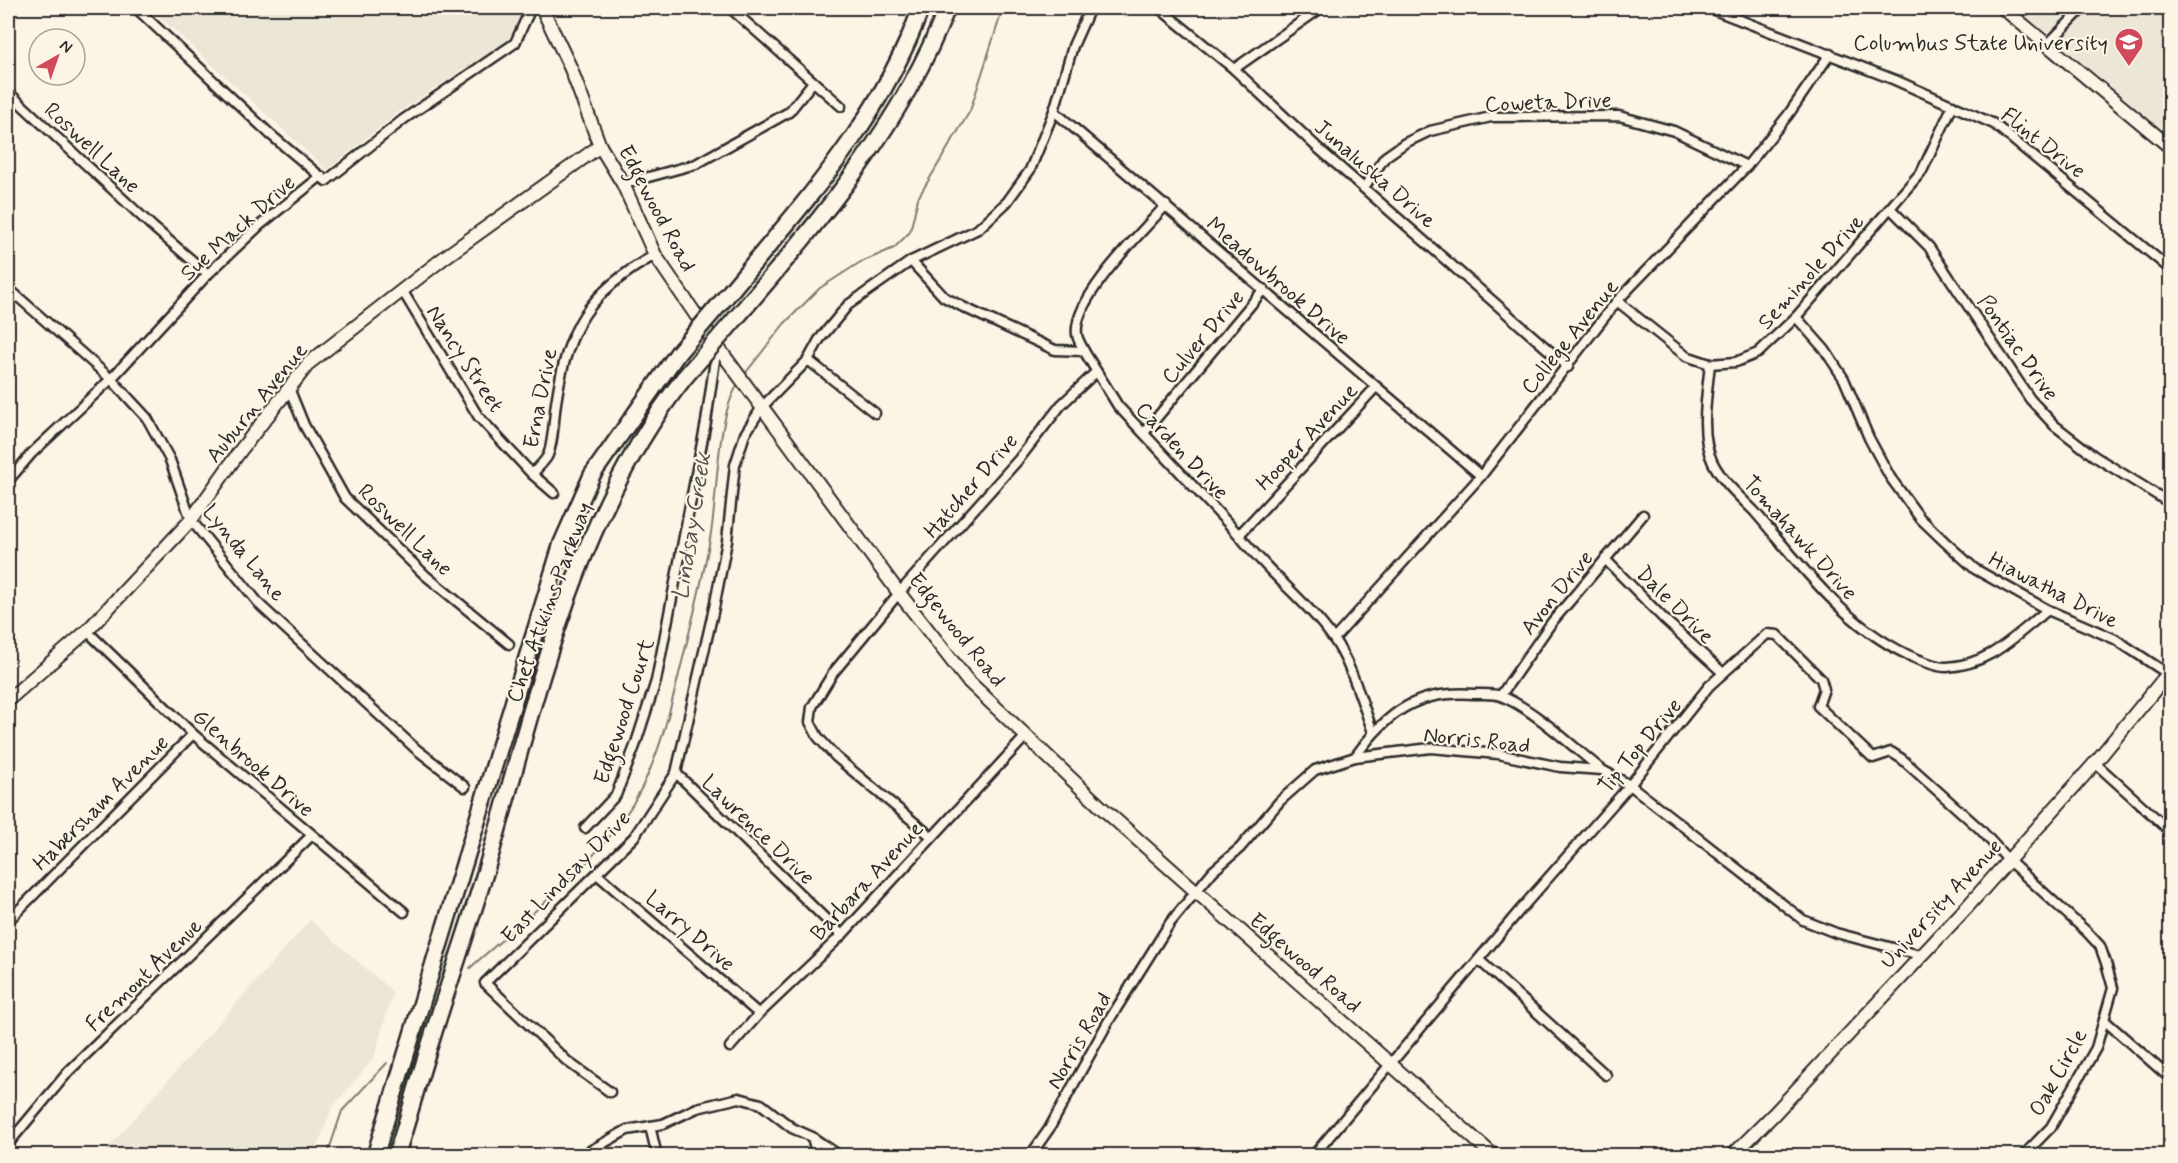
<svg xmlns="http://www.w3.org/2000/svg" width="2178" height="1163" font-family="Mynerve,sans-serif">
<rect width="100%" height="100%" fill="#fcf5e5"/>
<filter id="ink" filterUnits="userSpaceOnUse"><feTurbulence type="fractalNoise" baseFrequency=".0167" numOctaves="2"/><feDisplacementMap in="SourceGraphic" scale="12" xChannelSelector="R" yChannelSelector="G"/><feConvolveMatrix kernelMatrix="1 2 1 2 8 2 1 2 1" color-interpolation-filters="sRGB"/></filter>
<g filter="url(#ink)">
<!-- built -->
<g fill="#ece6d7">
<path d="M 150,8 L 524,8 L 508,40 L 396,114 L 327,170 Z"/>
<path d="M 2015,8 L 2170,8 L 2170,136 L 2064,47 Z"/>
<path d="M 310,920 L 393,992 L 374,1058 L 332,1108 L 314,1155 L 102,1155 Z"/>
</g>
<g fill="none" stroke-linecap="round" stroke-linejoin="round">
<!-- stream -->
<g stroke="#7d7b74" stroke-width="2">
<path d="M 744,375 L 784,324 L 820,288 L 859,263 L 894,248 L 910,232 L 918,198 L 970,111 L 1003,8"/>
<path d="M 470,968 C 522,921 582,876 623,819 C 657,771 669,714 683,658 C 693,617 704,575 711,533 C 718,492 716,416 739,383"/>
<path d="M 327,1156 L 342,1111 L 387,1063"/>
</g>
<!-- street casing -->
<g stroke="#2b2b2b" stroke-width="13">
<g id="street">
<path d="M 136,8 L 271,135 L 326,181 L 404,119 L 515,43 L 531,8"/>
<path d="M 730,8 L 841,106"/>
<path d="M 1159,8 L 1234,69 L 1319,149 L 1568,367"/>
<path d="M 1709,8 L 1895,80 L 1994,124 L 2170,269"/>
<path d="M 2047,45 L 2083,8"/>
<path d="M 1234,69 L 1321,8"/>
<path d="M 8,92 L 153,227 L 208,274"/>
<path d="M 1054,111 L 1481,476"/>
<path d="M 623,184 L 696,164 L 789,112 L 813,82"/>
<path d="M 1365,186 L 1385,157 L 1405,143 L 1430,131 L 1491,117 L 1619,116 L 1674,131 L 1747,166"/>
<path d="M 1891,209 L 1929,247 L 2030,399 L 2054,425 L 2094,456 L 2170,503"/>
<path d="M 911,261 L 944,297 L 965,308 L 1055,350 L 1084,351 L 1118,406 L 1239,535 C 1267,572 1306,600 1333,638 C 1351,663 1362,703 1373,732"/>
<path d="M 8,288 L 111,379 L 147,418 L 170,460 L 191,520 L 261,606 L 416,749 L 465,787"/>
<path d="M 402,290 L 478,416 L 532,474 L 554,493"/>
<path d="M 1617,301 L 1686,356 L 1710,364 L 1736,362 L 1758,353 L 1796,317 L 1922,171 L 1953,105"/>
<path d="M 1796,317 L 1825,350 L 1844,379 L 1869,438 L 1890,477 L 1920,518 L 1945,542 L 1975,569 L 2048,610 L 2115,639 L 2168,674"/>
<path d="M 1084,351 C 1082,346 1077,339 1077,334 C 1072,299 1143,231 1166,205"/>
<path d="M 808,360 L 875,413"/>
<path d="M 1710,364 C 1707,394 1699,435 1713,463 C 1723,482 1739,496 1754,511 C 1803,567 1846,629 1917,659 C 1926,662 1938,668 1947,667 C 1992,664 2015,635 2048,610"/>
<path d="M 289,388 L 304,425 L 345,498 L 425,575 L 509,644"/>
<path d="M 1144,433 L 1264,289"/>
<path d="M 532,474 C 537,469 543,463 547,457 C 553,447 554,416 556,403 C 567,328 588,292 655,255"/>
<path d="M 8,481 L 32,453 L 111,379 L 208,274 L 259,226 L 321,176"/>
<path d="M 1239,535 L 1375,388"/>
<path d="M 1605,559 L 1664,619 L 1723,673"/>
<path d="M 87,631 L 193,734 L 404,912"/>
<path d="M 1334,639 L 1481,476 L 1617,301 L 1747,166 L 1788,115 L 1830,54"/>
<path d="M 1501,695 L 1552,622 L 1643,515"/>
<path d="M 1355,757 C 1387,712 1417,690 1474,694 C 1482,694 1494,693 1501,696 C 1534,709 1573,747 1602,770"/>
<path d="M 2095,763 L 2170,831"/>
<path d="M 676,773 L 842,935"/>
<path d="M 585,828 L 616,795 L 635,746 L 656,681 L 706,422 L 717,346"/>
<path d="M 932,837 L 836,757 L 818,737 L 810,722 L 812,707 L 833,673 L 899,593 L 1019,459 L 1061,405 L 1096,372"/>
<path d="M 598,875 L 759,1014"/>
<path d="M 8,921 L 193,734"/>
<path d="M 1479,960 L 1606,1075"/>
<path d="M 2104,1020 L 2170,1078"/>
<path d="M 730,1047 L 759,1014 L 842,935 L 1026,736"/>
<path d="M 610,1092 L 568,1062 L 485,983 L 634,837 L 676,773 L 714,608 L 727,541 L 735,465 L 745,434 L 762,407 L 808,360 L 819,340 L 848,305 L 911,261 L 978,229 L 1007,202 L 1030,170 L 1054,111 L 1073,46 L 1090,8"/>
<path d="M 650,1126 L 657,1156"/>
<path d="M 812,1137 L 840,1156"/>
<path d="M 8,1144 L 69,1071 L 311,836"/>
<path d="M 581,1156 L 627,1130 L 663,1124 L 697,1108 L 739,1098 L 761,1104 L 792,1128 L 812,1137 L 817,1156"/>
<path d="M 1030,1156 L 1049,1129 L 1108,1022 L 1170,923 L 1213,871 L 1240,848 L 1280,801 L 1315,770 L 1355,757 L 1431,748 L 1498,754 L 1560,767 L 1602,770 L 1630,785 L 1803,920 L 1836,933 L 1920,955"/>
<path d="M 1313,1156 L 1520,910 L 1630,785 L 1709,686 L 1767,634 L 1777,635 L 1821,679 L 1824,689 L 1818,706 L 1873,758 L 1891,752 L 1902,759 L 1980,829 L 2009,861 L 2087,932 L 2100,946 L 2106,963 L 2113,988 L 2096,1048 L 2051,1127 L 2023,1156"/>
</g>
</g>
<!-- secondary casing -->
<g stroke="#2b2b2b" stroke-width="16">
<g id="secondary">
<path d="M 542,8 L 571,69 L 600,146 L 623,184 L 655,255 L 717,346 L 899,593 L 967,680 L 1101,807 L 1494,1156"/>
<path d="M 2003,8 L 2170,147"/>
<path d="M 8,700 L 87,631 L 191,520 L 240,451 L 309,363 L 445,257 L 600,146"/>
</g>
</g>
<!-- primary casing -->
<g stroke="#2b2b2b" stroke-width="16">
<path id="primary" d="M 1732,1156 L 1774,1114 L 1968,906 L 2095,763 L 2170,671"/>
</g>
<!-- highway casing -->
<g stroke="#2b2b2b" stroke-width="20">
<g id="highway">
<path d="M 725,298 C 802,204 879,124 921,8"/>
<path d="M 737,317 C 819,221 901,127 947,8"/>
<path d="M 375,1156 L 562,543 L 592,475 L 678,353"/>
<path d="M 396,1156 C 409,1117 419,1077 432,1038 C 451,976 473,915 491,853 C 538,690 577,514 684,378"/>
</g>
</g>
<!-- street -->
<use href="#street" stroke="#fcf5e5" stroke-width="8"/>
<!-- secondary -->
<use href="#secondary" stroke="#fcf5e5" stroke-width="12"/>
<!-- primary -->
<use href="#primary" stroke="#fcf5e5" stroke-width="12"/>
<!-- highway -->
<use href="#highway" stroke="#fcf5e5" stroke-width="15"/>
<!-- highway-bridge casing -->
<g stroke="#2b2b2b" stroke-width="20" stroke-linecap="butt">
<g id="highway-bridge">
<path d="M 678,353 L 725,298"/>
<path d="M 684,378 L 737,317"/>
</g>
</g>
<!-- highway-bridge -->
<use href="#highway-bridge" stroke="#fcf5e5" stroke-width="15"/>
</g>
</g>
<!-- icons -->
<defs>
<g id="university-pin" transform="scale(1.5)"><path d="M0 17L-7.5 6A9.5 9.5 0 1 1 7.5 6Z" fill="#d1495b" stroke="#fcf5e5"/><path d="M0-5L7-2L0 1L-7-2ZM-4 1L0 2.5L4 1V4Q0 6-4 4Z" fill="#fff"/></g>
</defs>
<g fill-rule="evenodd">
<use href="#university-pin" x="2129" y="42"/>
</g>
<g text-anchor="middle" stroke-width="4.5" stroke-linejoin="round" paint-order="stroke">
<!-- poi labels -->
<g font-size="22" fill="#2b2b2b" stroke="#fcf5e5" text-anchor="end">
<text x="2108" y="50">Columbus State University</text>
</g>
<!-- street labels -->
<g font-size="22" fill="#2b2b2b" stroke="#fcf5e5">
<text transform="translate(1548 101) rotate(-2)" y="8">Coweta Drive</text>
<text transform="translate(2044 142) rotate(38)" y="8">Flint Drive</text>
<text transform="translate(93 147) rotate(43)" y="8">Roswell Lane</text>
<text transform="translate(1376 173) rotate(41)" y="8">Junaluska Drive</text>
<text transform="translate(658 208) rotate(62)" y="8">Edgewood Road</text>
<text transform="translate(237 227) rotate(-42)" y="8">Sue Mack Drive</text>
<text transform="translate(1810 271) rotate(-48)" y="8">Seminole Drive</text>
<text transform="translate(1279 280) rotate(41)" y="8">Meadowbrook Drive</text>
<text transform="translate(1202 336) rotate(-50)" y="8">Culver Drive</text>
<text transform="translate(1569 336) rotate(-51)" y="8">College Avenue</text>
<text transform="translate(2019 347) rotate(55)" y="8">Pontiac Drive</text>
<text transform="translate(466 358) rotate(57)" y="8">Nancy Street</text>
<text transform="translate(539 398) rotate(-79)" y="8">Erna Drive</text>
<text transform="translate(256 402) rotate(-51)" y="8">Auburn Avenue</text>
<text transform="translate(1306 436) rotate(-47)" y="8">Hooper Avenue</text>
<text transform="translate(1183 450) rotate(47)" y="8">Carden Drive</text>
<text transform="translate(970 485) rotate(-49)" y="8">Hatcher Drive</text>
<text transform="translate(406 529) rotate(44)" y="8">Roswell Lane</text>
<text transform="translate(1801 537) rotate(48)" y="8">Tomahawk Drive</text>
<text transform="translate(245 552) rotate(51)" y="8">Lynda Lane</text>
<text transform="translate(2054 589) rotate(27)" y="8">Hiawatha Drive</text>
<text transform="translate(1556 592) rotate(-51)" y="8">Avon Drive</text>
<text transform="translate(548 602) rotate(-70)" y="8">Chet Atkins Parkway</text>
<text transform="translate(1676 604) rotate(45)" y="8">Dale Drive</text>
<text transform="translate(958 629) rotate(51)" y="8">Edgewood Road</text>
<text transform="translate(623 711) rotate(-72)" y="8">Edgewood Court</text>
<text transform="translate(1477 739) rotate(6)" y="8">Norris Road</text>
<text transform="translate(1639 745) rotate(-50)" y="8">Tip Top Drive</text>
<text transform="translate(254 762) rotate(41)" y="8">Glenbrook Drive</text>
<text transform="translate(100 802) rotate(-45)" y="8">Habersham Avenue</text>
<text transform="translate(759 829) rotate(44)" y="8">Lawrence Drive</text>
<text transform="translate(565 876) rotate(-46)" y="8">East Lindsay Drive</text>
<text transform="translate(866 880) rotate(-47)" y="8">Barbara Avenue</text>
<text transform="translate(1940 903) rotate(-47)" y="8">University Avenue</text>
<text transform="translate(691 930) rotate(41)" y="8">Larry Drive</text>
<text transform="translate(1306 962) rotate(41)" y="8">Edgewood Road</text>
<text transform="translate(143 974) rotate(-44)" y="8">Fremont Avenue</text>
<text transform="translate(1078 1040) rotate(-60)" y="8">Norris Road</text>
<text transform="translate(2057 1072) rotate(-61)" y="8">Oak Circle</text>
</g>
<!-- water labels -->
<g font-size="24" font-style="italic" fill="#545350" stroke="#fcf5e5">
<text transform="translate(691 526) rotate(-81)" y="8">Lindsay Creek</text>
</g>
</g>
<!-- margin -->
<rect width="2178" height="1163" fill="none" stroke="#fcf5e5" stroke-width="30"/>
<rect x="15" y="15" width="2148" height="1133" fill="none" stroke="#2b2b2b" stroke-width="2" filter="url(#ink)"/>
<!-- north arrow -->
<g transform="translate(57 57) rotate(40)"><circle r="28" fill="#fcf5e5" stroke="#a8a49b" stroke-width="1.5"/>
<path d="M0-4.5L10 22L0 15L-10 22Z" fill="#d1495b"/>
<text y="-9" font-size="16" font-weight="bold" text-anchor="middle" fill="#2b2b2b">N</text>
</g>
</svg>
